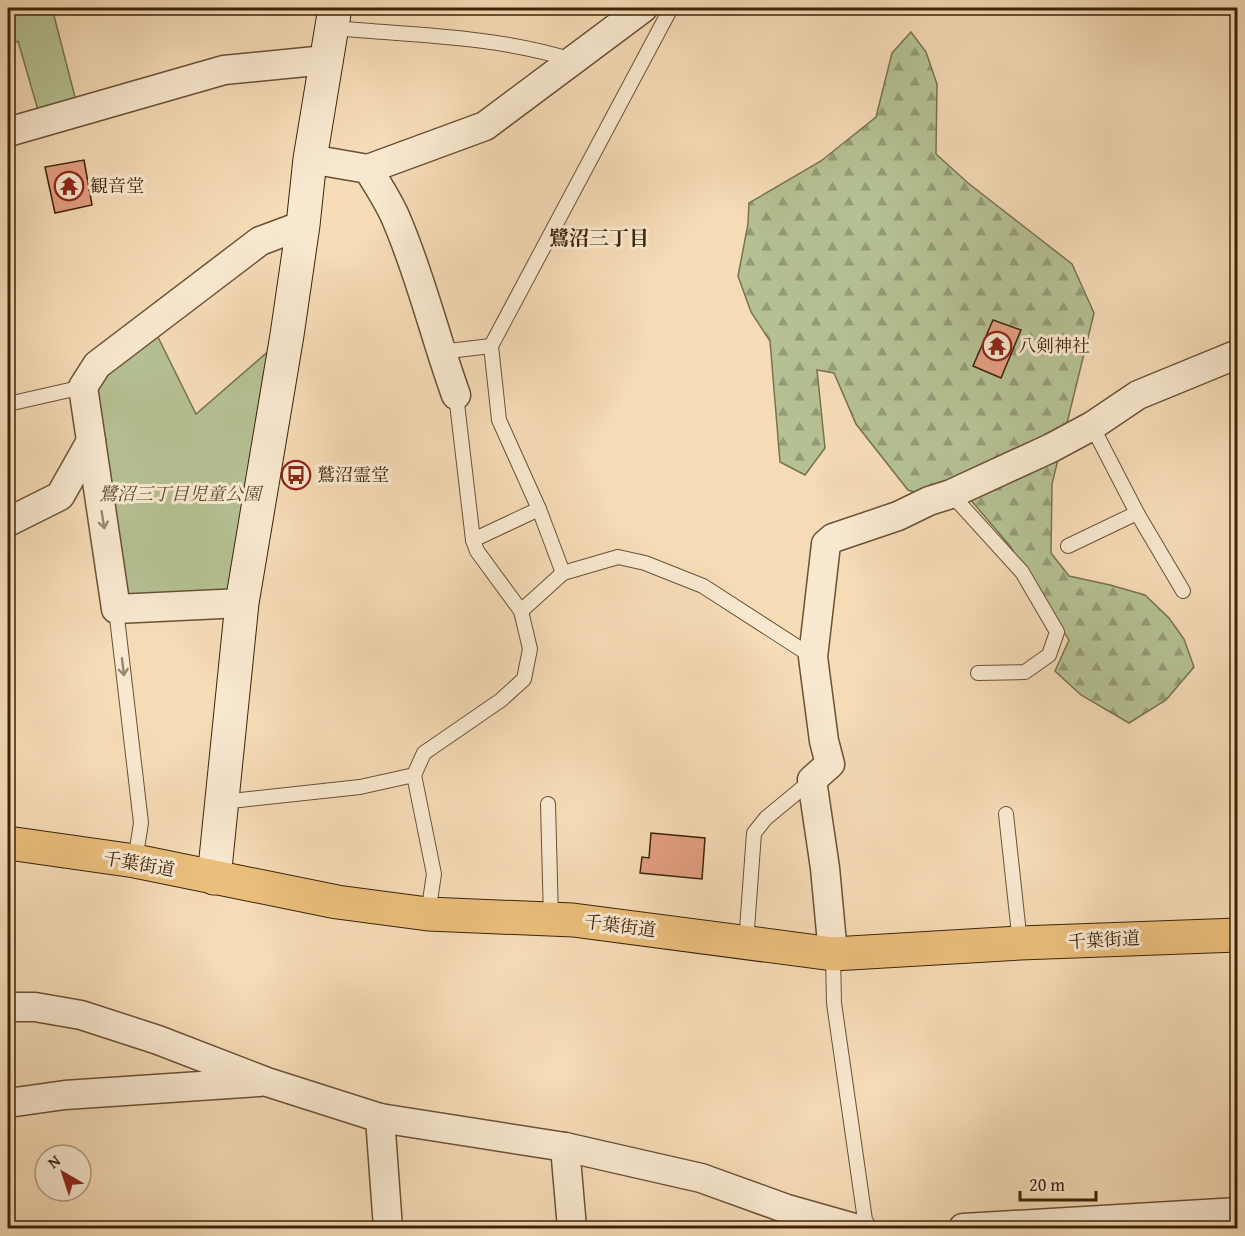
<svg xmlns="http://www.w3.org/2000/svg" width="1245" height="1236" font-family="'Gentium Book Plus','Noto Serif JP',serif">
<defs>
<pattern id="forest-firs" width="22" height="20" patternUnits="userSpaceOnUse" patternTransform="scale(1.5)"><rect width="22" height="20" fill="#b5c193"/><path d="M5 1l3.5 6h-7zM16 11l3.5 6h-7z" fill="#949c76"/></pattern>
</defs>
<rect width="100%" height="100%" fill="#f5dbb6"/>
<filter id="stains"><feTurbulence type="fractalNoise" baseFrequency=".00333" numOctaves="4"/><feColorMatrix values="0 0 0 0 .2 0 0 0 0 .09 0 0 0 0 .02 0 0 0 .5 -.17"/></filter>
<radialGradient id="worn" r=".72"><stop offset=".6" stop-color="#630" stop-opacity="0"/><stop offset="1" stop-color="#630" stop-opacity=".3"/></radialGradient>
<!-- forest -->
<path fill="url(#forest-firs)" stroke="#78724e" stroke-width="1.5" d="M 911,32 L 926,52 L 937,84 L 936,154 L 968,183 L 1072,264 L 1094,313 L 1052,484 L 1051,553 L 1069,576 L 1110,585 L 1145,595 L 1169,618 L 1184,639 L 1194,667 L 1166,700 L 1129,723 L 1081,695 L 1055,671 L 1069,640 L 1010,546 L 957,484 L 923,495 L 908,490 L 856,424 L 834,373 L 817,370 L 825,448 L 805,475 L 780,462 L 770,341 L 751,312 L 738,276 L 748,224 L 749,203 L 821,161 L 876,117 L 892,53 Z"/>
<!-- park -->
<g fill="#b5c193" stroke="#78724e" stroke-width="1.5">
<path d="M 8,8 L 52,8 L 76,101 L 38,110 L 18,41 L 8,46 Z"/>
<path d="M 152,325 L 196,414 L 287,335 L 242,603 L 116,609 L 83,387 Z"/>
</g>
<!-- building -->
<g fill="#e39f82" stroke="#3c2309" stroke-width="1.5">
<path d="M 84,160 L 92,205 L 55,213 L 45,167 Z"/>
<path d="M 993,320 L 1021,330 L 1001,378 L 973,366 Z"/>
<path d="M 651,833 L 705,838 L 702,879 L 640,873 L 642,857 L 649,858 Z"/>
</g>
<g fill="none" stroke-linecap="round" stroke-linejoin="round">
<!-- lane casing -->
<g stroke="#6a5134" stroke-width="16">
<g id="lane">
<path d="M 333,28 C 411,35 497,36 572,60"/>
<path d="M 440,352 L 491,346"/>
<path d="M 8,404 L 83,387"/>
<path d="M 1092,426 L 1137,513 L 1183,591"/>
<path d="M 951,494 L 1022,572 L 1057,632 L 1049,655 L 1025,672 L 978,673"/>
<path d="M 473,540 L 539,509"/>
<path d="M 1068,546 L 1137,513"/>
<path d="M 563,573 L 539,509 L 499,420 L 491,346 L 671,8"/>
<path d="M 116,609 L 141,823 L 135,861"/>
<path d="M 521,611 L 563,573 L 618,557 L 645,563 L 703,586 L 813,657"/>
<path d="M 414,775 L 434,874 L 428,914"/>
<path d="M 222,802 L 360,787 L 414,775 L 424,753 L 501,700 L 524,679 L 530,649 L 521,611 L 477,551 L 473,540 L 456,395"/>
<path d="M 548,804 L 551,919"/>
<path d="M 1006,814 L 1020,943"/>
<path d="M 746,943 L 754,833 L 766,818 L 812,780"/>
<path d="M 833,954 L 834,1003 L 865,1220 L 870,1228"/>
</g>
</g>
<!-- street casing -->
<g stroke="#6a5134" stroke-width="31">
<g id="street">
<path d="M 8,132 L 224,70 L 326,60"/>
<path d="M 310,159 L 368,169 L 485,126 L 643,8"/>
<path d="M 368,169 C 378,186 390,203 397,221 C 421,277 435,337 456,395"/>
<path d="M 8,522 L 60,496 L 91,441"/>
<path d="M 242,603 L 116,609 L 83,387 L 97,365 L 260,241 L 303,225"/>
<path d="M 833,954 L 825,868 L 812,780 L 830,764 L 824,741 L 813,657 L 826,544 L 833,538 L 898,516 L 929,501 L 951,494 L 1051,448 L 1092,426 L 1138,395 L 1238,354"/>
<path d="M 8,1007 L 35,1007 L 81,1015 L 158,1040 L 267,1082 L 380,1118 L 565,1147 L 701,1178 L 787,1209 L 854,1228"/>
<path d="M 8,1103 L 65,1095 L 259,1082"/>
<path d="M 380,1118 L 388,1228"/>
<path d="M 565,1147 L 572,1228"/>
<path d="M 963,1228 L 1238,1212"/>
</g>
</g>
<!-- secondary casing -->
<g stroke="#3c2309" stroke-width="35">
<path id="secondary" d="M 214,878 L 242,603 L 287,335 L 303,225 L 310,159 L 335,8"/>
</g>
<!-- highway casing -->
<g stroke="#3c2309" stroke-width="35">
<path id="highway" d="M 8,843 L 135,861 L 337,902 L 428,914 L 573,920 L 833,954 L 1020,943 L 1238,935"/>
</g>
<!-- lane -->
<use href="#lane" stroke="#f8e8d0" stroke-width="14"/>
<!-- street -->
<use href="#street" stroke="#f8e8d0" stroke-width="28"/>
<!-- secondary -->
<use href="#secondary" stroke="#f8e8d0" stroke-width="33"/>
<!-- highway -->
<use href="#highway" stroke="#eabe7b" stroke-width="33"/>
</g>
<!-- one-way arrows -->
<defs><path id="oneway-shaft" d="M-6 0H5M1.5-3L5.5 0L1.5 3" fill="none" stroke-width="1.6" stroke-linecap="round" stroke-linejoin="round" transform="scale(1.5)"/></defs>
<g stroke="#9a866c">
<use href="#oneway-shaft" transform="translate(103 520) rotate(81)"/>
<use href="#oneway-shaft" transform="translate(123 667) rotate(83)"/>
</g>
<!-- icons -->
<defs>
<g id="temple-ring" transform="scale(1.5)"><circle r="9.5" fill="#f8e8d0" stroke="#8f2418" stroke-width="1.5"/><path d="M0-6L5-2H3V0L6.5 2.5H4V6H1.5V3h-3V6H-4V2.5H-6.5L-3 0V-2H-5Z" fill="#8f2418"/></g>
<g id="bus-ring" transform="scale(1.5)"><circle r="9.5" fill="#f8e8d0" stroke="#8f2418" stroke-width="1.5"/><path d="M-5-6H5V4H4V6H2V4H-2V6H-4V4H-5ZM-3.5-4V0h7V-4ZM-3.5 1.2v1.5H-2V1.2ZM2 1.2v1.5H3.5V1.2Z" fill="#8f2418"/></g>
</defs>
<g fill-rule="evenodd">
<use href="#temple-ring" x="69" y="186"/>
<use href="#temple-ring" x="997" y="346"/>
<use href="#bus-ring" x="296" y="475"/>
</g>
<g text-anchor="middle" stroke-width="6" stroke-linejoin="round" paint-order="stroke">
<!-- poi labels -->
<g font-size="18" fill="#3c2309" stroke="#f8e8d0" text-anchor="start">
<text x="90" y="192">観音堂</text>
<text x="1018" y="352">八剣神社</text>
<text x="317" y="481">鷲沼霊堂</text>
</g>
<!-- park labels -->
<g font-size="18" font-style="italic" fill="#5a4a2c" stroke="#f8e8d0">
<text x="180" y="500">鷺沼三丁目児童公園</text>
</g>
<!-- street labels -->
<g font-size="18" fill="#3c2309" stroke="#f8e8d0">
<text transform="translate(139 864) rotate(10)" y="6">千葉街道</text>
<text transform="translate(620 926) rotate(7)" y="6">千葉街道</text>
<text transform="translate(1104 940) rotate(-3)" y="6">千葉街道</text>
</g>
<!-- neighbourhood labels -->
<g font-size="20" font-weight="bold" fill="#3c2309" stroke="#f8e8d0">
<text x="599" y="245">鷺沼三丁目</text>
</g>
</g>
<!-- margin -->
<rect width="1245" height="1236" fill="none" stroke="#f5dbb6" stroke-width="30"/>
<rect x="9" y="9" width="1227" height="1218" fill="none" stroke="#3c2309" stroke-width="3"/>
<rect x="15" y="15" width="1215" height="1206" fill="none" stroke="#3c2309" stroke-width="1.5"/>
<!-- north arrow -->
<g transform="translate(63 1173) rotate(321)"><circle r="28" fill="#f8e8d0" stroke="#ad9980" stroke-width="1.5"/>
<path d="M0-4.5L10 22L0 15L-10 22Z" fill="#8f2418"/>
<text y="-9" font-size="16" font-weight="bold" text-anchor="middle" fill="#3c2309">N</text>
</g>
<!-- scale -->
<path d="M1020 1191v9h76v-9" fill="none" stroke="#3c2309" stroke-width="3"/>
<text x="1029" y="1191" font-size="18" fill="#3c2309" stroke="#f8e8d0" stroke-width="4.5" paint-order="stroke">20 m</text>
<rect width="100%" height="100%" filter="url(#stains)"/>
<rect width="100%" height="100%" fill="url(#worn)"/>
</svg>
